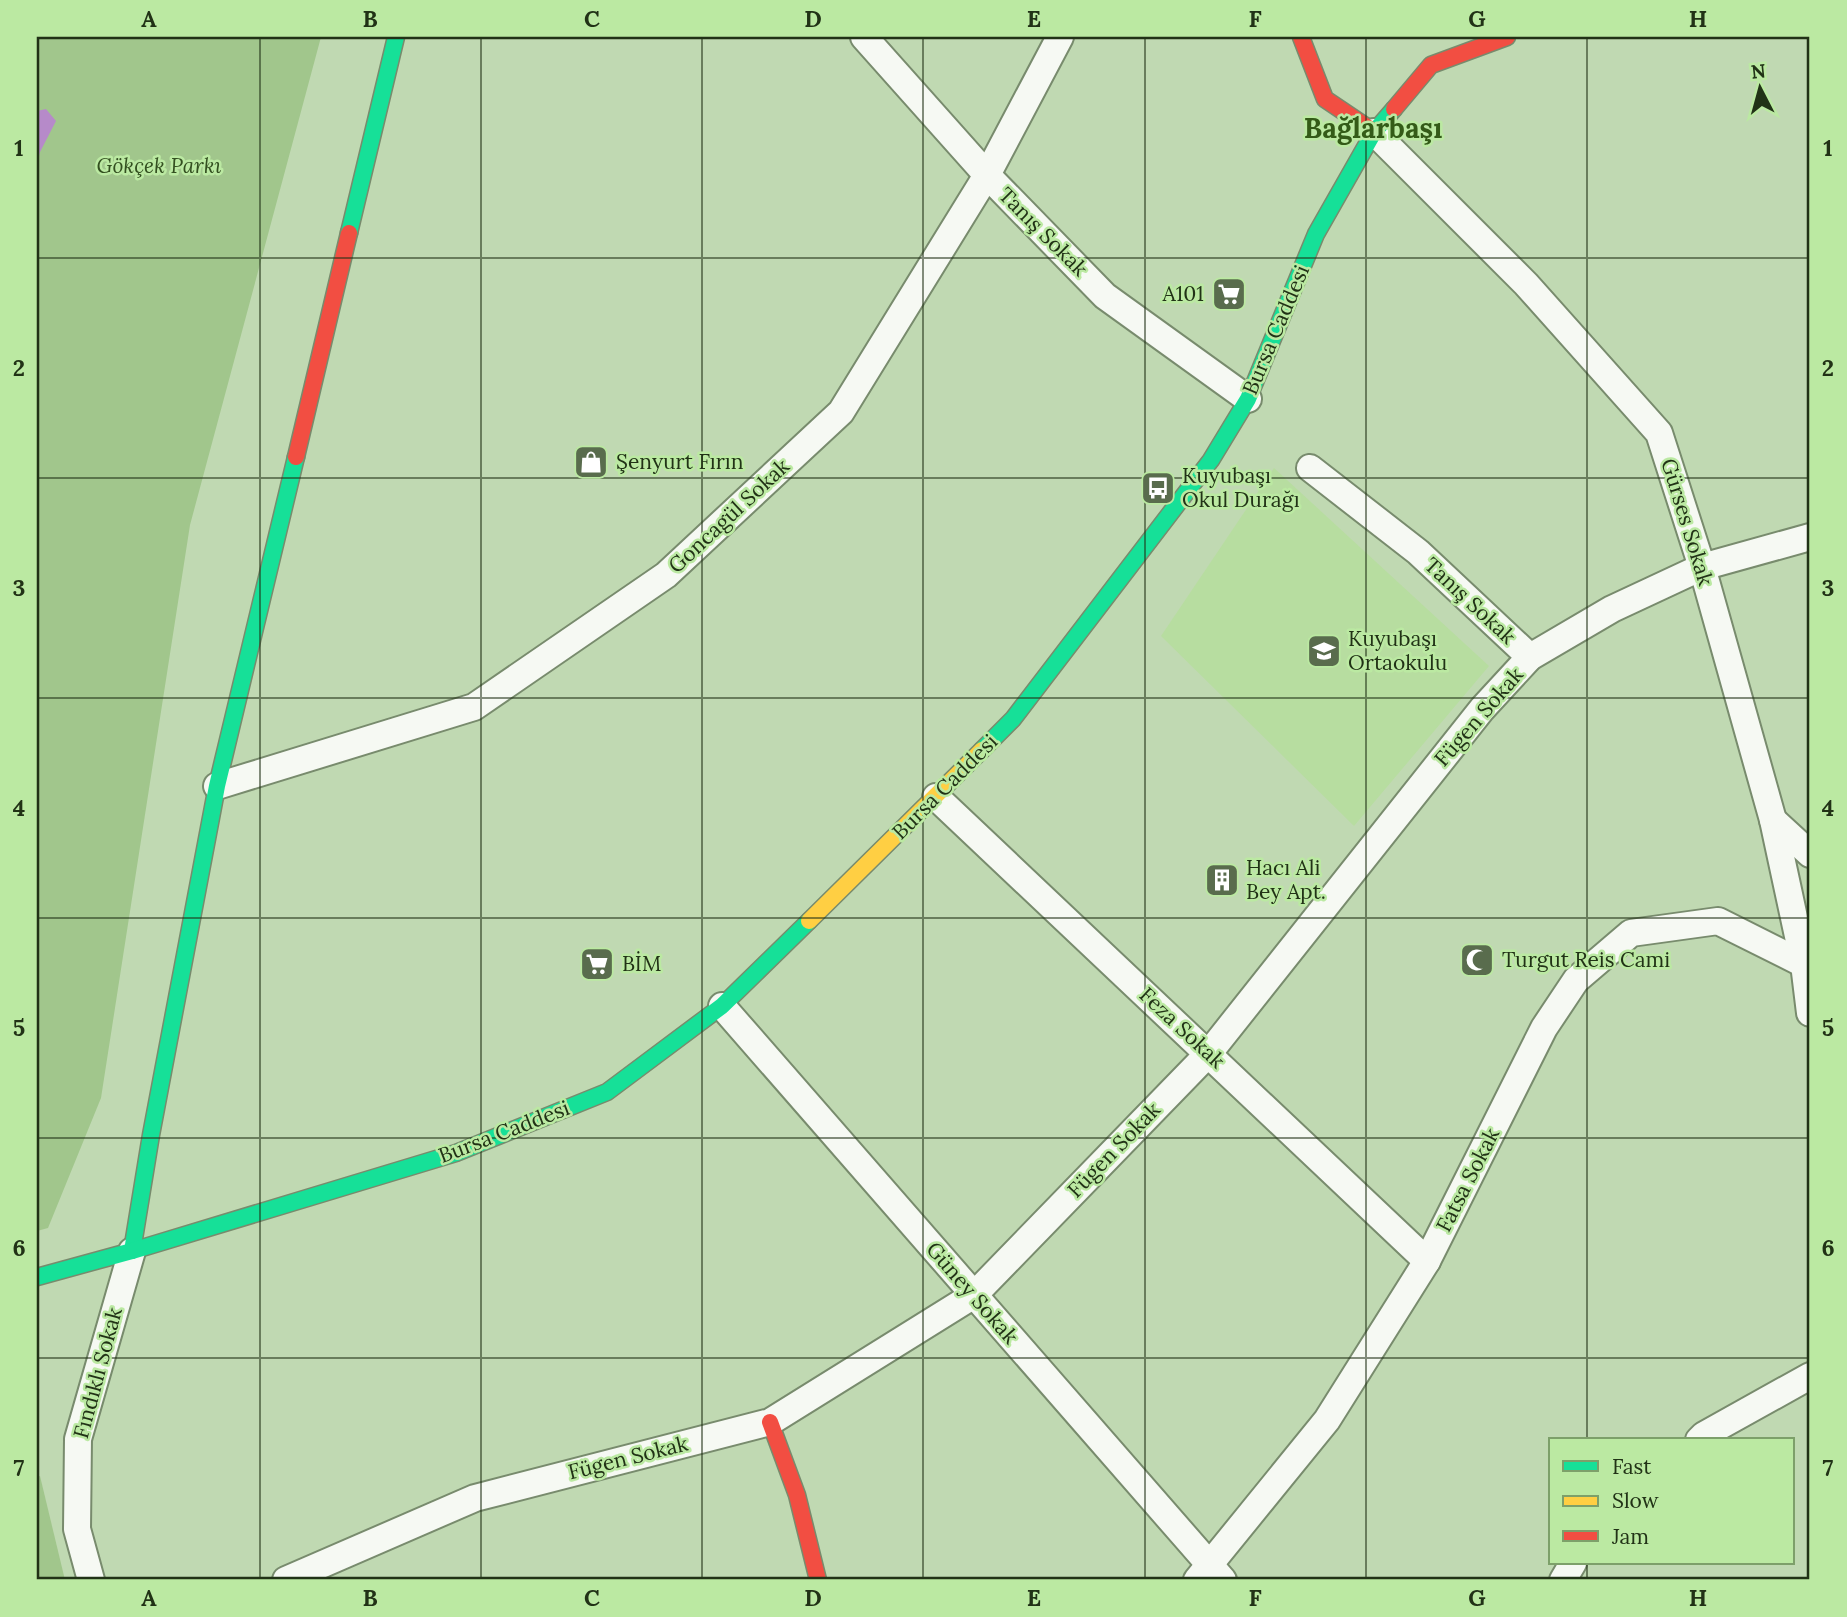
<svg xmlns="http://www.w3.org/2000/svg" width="1847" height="1617" font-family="Lora,serif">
<rect width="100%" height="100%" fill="#c0d9b2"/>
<!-- built -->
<path fill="#b7dda0" d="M 1274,468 L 1489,666 L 1354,826 L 1161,636 Z"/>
<!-- green -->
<g fill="#a1c68c">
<path d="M 37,37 L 321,37 L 190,525 L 101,1098 L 48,1228 L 37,1231 Z"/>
<path d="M 40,1476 L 65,1580 L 37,1580 L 37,1477 Z"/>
</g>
<!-- water -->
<path fill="#b68ac9" d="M 46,109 L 56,121 L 40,152 L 37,164 L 37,111 Z"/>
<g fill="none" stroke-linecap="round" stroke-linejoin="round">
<!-- street casing -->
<g stroke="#788b6d" stroke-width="30">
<g id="street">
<path d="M 864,37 L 987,175 L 1105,296 L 1248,399"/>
<path d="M 1374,132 L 1526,284 L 1659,433 L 1702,567 L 1773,820 L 1804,964 L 1810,1013"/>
<path d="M 1310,468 L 1418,552 L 1530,657"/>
<path d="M 217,786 L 474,707 L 666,575 L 841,412 L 987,175 L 1060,37"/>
<path d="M 936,797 L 1427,1261"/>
<path d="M 1773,820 L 1810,854"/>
<path d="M 722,1006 L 1223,1580"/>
<path d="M 1699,1440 L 1704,1435 L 1810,1376"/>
<path d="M 91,1580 L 77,1529 L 78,1439 L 132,1251"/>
<path d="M 286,1580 L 475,1498 L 770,1422 L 974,1295 L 1209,1053 L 1482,709 L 1530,657 L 1612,609 L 1702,567 L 1810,537"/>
<path d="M 1197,1580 L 1327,1420 L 1427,1261 L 1544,1028 L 1576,980 L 1631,933 L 1718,921 L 1804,964"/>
<path d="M 1563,1580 L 1573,1563"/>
</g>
</g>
<!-- fast casing -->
<g stroke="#788b6d" stroke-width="19">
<g id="fast">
<path d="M 349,233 L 396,37"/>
<path d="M 982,750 L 1013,719 L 1211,460 L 1248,399 L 1316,234 L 1374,132 L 1394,109"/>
<path d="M 132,1251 L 151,1135 L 217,786 L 296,457"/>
<path d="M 37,1277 L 132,1251 L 456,1153 L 607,1092 L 722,1006 L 809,921"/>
</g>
</g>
<!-- slow casing -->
<g stroke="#788b6d" stroke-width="19">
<path id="slow" d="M 809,921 L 982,750"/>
</g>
<!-- jam casing -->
<g stroke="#788b6d" stroke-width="19">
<g id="jam">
<path d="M 1301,37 L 1325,99 L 1374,132"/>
<path d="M 1394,109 L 1431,65 L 1507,37"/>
<path d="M 296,457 L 349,233"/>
<path d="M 770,1422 L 797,1495 L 818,1580"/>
</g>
</g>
<!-- street -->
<use href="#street" stroke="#f6f9f3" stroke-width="26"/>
<!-- fast -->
<use href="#fast" stroke="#16e098" stroke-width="16"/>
<!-- slow -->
<use href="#slow" stroke="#ffcf43" stroke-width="16"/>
<!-- jam -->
<use href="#jam" stroke="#f24e42" stroke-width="16"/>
</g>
<!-- grid -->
<path fill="none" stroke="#213216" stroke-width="2" stroke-opacity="0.55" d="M 260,37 L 260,1580M 481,37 L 481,1580M 702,37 L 702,1580M 923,37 L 923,1580M 1145,37 L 1145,1580M 1366,37 L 1366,1580M 1587,37 L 1587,1440M 37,258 L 1810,258M 37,478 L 1810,478M 37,698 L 1810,698M 37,918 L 1810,918M 37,1138 L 1810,1138M 37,1358 L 1810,1358M 1587,1563 L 1587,1580"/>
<!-- icons -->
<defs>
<g id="supermarket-square" transform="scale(1.75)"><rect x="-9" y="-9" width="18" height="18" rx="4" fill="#596c4d" stroke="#bbe9a2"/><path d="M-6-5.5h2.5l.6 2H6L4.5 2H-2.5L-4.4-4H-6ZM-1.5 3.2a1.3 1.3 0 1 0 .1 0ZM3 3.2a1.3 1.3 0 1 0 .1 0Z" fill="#fff"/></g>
<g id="shop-square" transform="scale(1.75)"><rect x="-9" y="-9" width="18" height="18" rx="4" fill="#596c4d" stroke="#bbe9a2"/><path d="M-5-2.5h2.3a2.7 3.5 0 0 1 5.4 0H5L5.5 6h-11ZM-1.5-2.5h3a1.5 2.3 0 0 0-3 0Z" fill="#fff"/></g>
<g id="bus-square" transform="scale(1.75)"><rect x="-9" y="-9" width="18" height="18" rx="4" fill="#596c4d" stroke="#bbe9a2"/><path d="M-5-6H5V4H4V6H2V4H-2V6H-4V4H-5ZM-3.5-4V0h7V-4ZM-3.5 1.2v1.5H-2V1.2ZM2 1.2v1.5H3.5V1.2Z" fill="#fff"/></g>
<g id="school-square" transform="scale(1.75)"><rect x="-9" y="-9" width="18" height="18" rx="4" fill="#596c4d" stroke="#bbe9a2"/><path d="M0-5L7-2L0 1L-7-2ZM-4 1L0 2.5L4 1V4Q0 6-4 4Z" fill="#fff"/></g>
<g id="building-square" transform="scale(1.75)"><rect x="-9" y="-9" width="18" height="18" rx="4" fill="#596c4d" stroke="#bbe9a2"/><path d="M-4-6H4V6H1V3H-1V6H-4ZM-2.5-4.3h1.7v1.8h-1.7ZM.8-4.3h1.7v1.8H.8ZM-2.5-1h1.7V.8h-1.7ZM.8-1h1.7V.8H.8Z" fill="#fff"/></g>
<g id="mosque-square" transform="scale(1.75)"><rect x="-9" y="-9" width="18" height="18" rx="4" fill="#596c4d" stroke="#bbe9a2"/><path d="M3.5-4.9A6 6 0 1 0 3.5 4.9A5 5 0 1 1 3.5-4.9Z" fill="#fff"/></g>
</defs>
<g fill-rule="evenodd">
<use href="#supermarket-square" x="1229" y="294"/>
<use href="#shop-square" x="591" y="462"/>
<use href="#bus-square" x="1158" y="488"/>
<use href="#school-square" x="1324" y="651"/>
<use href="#building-square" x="1222" y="880"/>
<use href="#mosque-square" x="1477" y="960"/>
<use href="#supermarket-square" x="597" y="964"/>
</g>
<g text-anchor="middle" stroke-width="5" stroke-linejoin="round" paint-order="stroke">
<!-- park labels -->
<g font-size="21" font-style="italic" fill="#334f20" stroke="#bbe9a2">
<text x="159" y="173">Gökçek Parkı</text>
</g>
<!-- street labels -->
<g font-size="21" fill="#213216" stroke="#bbe9a2">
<text transform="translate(1043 232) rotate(45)" y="7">Tanış Sokak</text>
<text transform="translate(1276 330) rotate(-67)" y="7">Bursa Caddesi</text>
<text transform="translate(729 516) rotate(-43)" y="7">Goncagül Sokak</text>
<text transform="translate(1687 522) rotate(73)" y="7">Gürses Sokak</text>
<text transform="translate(1470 601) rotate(43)" y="7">Tanış Sokak</text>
<text transform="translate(1479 717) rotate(-49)" y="7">Fügen Sokak</text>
<text transform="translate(945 787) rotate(-45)" y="7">Bursa Caddesi</text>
<text transform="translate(1182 1028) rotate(43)" y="7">Feza Sokak</text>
<text transform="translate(504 1132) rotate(-21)" y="7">Bursa Caddesi</text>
<text transform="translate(1114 1150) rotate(-46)" y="7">Fügen Sokak</text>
<text transform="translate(1468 1180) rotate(-63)" y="7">Fatsa Sokak</text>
<text transform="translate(972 1293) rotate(49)" y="7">Güney Sokak</text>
<text transform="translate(98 1373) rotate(-75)" y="7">Fındıklı Sokak</text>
<text transform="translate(628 1458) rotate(-14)" y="7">Fügen Sokak</text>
</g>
<!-- poi labels -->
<g font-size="21" fill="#213216" stroke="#bbe9a2" text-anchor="start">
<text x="1204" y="301" text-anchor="end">A101</text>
<text x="616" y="469">Şenyurt Fırın</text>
<text x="1182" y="483">Kuyubaşı<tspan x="1182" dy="24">Okul Durağı</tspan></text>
<text x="1348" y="646">Kuyubaşı<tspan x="1348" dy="24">Ortaokulu</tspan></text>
<text x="1246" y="875">Hacı Ali<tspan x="1246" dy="24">Bey Apt.</tspan></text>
<text x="1502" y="967">Turgut Reis Cami</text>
<text x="622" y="971">BİM</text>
</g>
<!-- district labels -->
<g font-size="28" font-weight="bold" fill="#345b18" stroke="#bbe9a2">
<text x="1373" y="138">Bağlarbaşı</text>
</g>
</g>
<!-- border -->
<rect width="1847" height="1617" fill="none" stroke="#bbe9a2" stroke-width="77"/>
<!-- legend -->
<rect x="1549" y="1438" width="245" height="126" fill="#bbe9a2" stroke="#7da06a" stroke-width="2"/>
<rect x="1563" y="1461" width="35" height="10" fill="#16e098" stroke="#7da06a" stroke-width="2"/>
<text x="1612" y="1474" font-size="21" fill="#213216">Fast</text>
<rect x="1563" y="1496" width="35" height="10" fill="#ffcf43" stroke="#7da06a" stroke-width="2"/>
<text x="1612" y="1508" font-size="21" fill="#213216">Slow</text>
<rect x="1563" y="1531" width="35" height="10" fill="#f24e42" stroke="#7da06a" stroke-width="2"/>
<text x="1612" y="1544" font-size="21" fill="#213216">Jam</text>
<!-- north arrow -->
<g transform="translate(1760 88) rotate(354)" stroke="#bbe9a2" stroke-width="5" paint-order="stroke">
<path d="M0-5L12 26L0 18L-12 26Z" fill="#213216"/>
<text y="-10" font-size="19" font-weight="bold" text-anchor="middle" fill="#213216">N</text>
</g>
<rect x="38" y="38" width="1770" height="1540" fill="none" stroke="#213216" stroke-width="2.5"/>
<g font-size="23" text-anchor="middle" font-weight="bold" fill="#213216">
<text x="149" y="27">A</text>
<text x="370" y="27">B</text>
<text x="592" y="27">C</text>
<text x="813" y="27">D</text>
<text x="1034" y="27">E</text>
<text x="1255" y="27">F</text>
<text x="1477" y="27">G</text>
<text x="1698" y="27">H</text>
<text x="19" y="156">1</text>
<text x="1828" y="156">1</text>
<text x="19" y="376">2</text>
<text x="1828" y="376">2</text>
<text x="19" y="596">3</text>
<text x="1828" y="596">3</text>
<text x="19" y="816">4</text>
<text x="1828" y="816">4</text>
<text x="19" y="1036">5</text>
<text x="1828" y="1036">5</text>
<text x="19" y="1256">6</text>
<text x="1828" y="1256">6</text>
<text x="19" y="1476">7</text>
<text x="1828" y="1476">7</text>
<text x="149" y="1606">A</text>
<text x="370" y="1606">B</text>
<text x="592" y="1606">C</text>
<text x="813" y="1606">D</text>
<text x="1034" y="1606">E</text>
<text x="1255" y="1606">F</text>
<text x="1477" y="1606">G</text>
<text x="1698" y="1606">H</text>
</g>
</svg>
